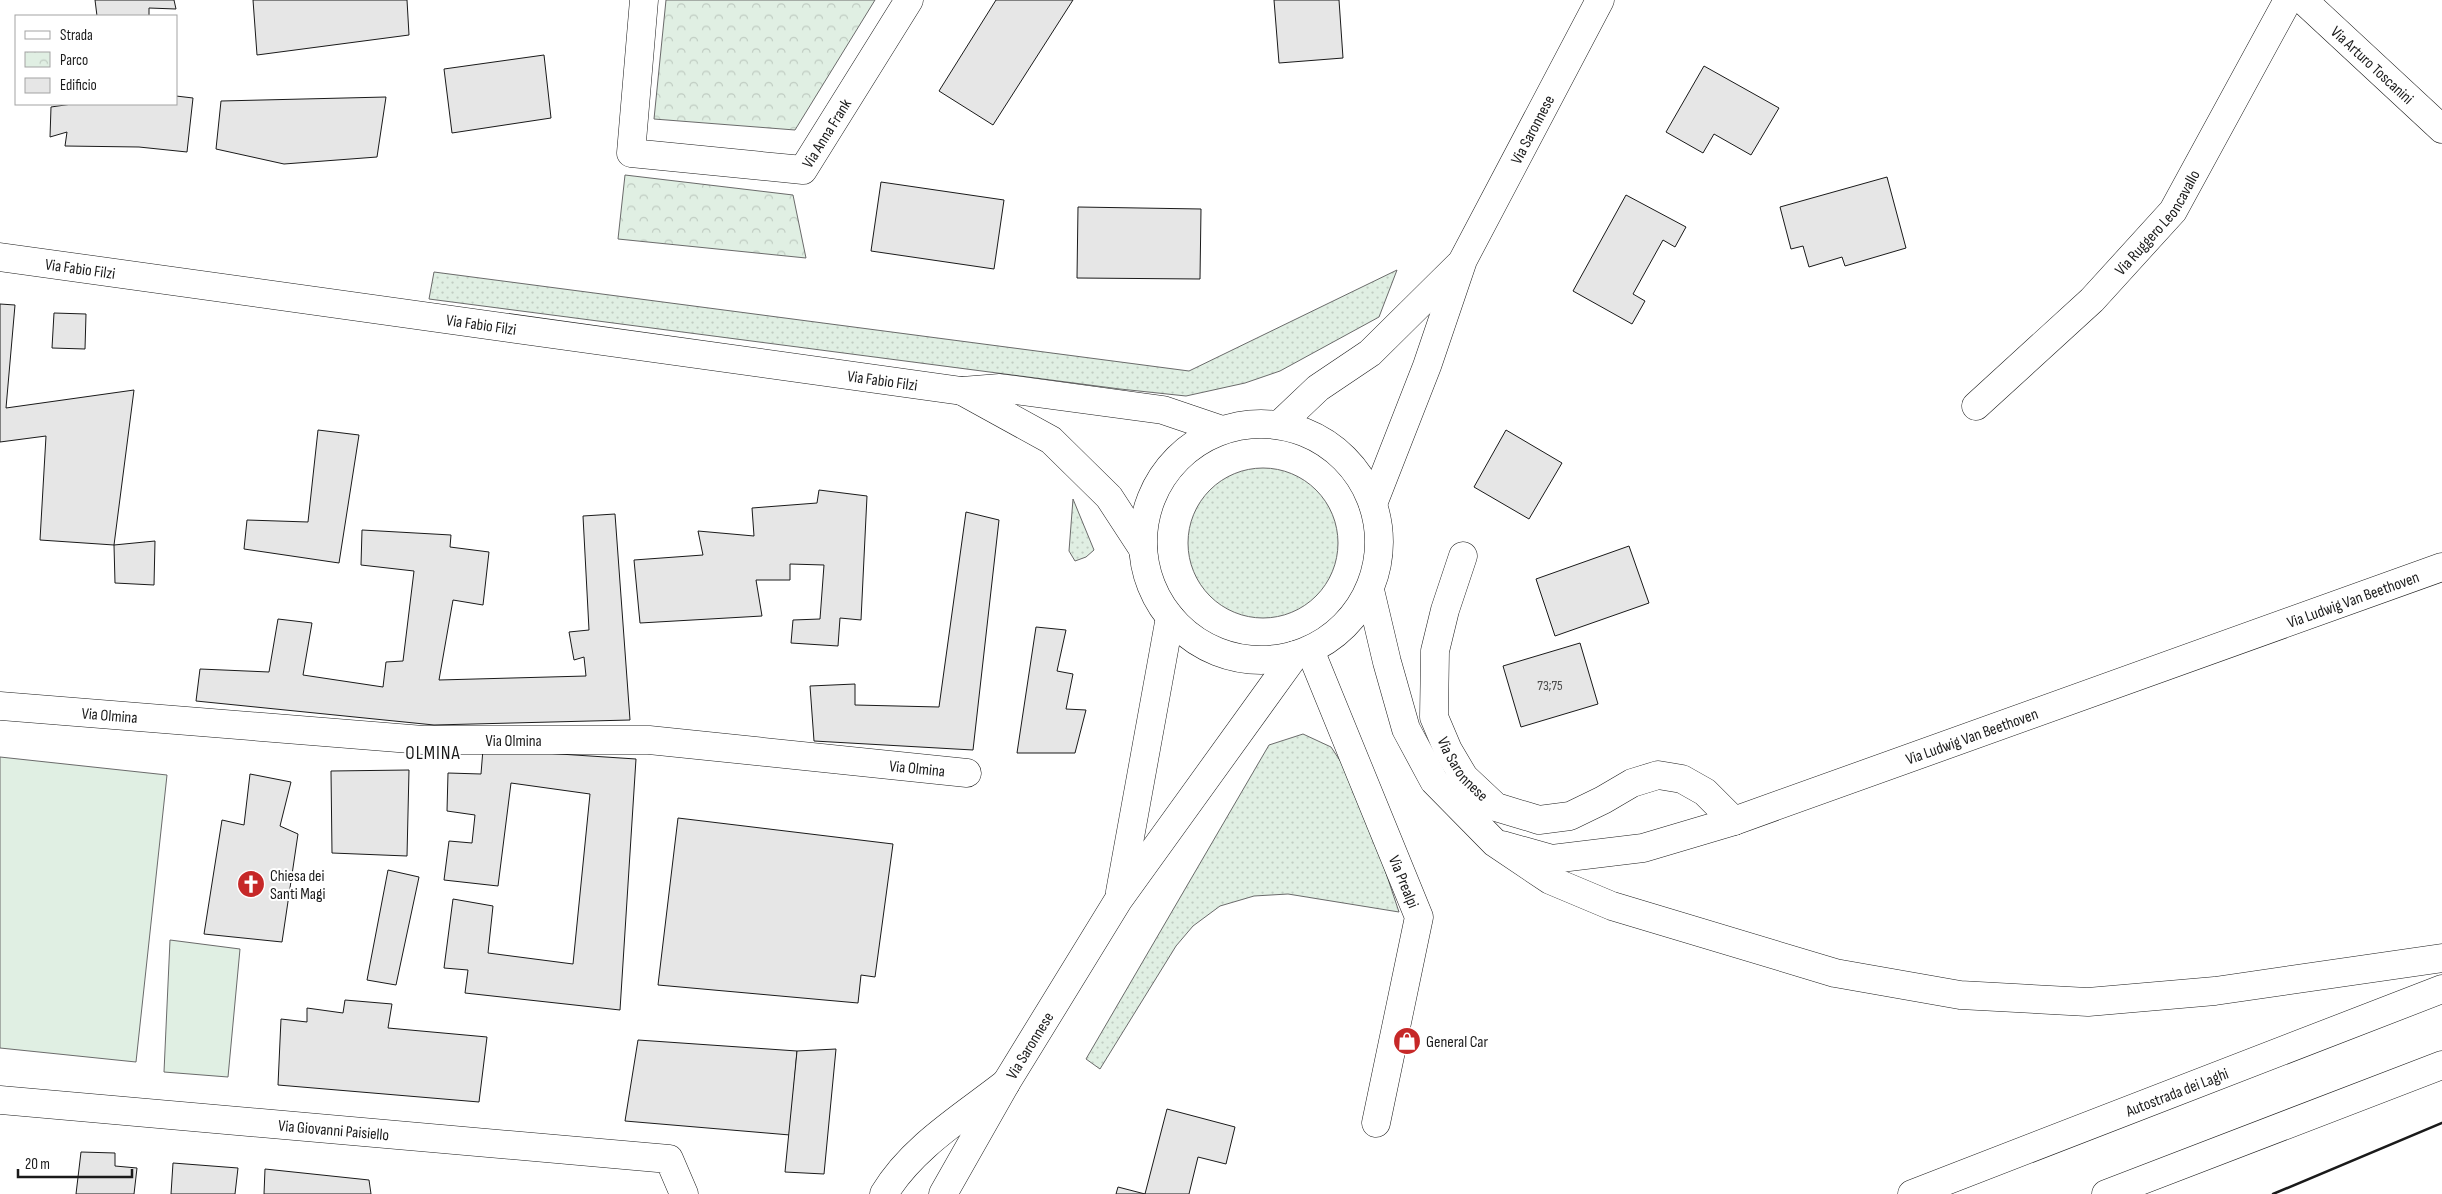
<svg xmlns="http://www.w3.org/2000/svg" width="2442" height="1194" font-family="'Sofia Sans Condensed',sans-serif">
<defs>
<pattern id="grass-dots" width="8" height="8" patternUnits="userSpaceOnUse" patternTransform="scale(1.25)"><rect width="8" height="8" fill="#e0efe3"/><path d="M2 2h.1M6 6h.1" fill="none" stroke="#c0ccc2" stroke-width="1.8" stroke-linecap="round"/></pattern>
<pattern id="park-crowns" width="20" height="18" patternUnits="userSpaceOnUse" patternTransform="scale(1.25)"><rect width="20" height="18" fill="#e0efe3"/><path d="M2 6a3 3 0 1 1 6 0M12 15a3 3 0 1 1 6 0" fill="none" stroke="#c0ccc2"/></pattern>
</defs>
<rect width="100%" height="100%" fill="#fff"/>
<!-- grass -->
<g fill="url(#grass-dots)" stroke="#6a6a6a">
<path d="M 1397,270 L 1379,317 L 1280,371 L 1245,383 L 1186,396 L 1120,389 L 429,299 L 434,272 L 1189,371 Z"/>
<circle cx="1263" cy="543" r="75"/>
<path d="M 1073,499 L 1094,550 L 1086,557 L 1075,561 L 1069,551 Z"/>
<path d="M 1303,734 L 1331,747 L 1357,786 L 1399,912 L 1288,894 L 1254,896 L 1220,906 L 1193,926 L 1176,946 L 1100,1069 L 1086,1059 L 1269,745 Z"/>
</g>
<!-- park -->
<g fill="url(#park-crowns)" stroke="#6a6a6a">
<path d="M 666,0 L 875,0 L 795,130 L 654,119 Z"/>
<path d="M 625,175 L 793,195 L 806,258 L 618,239 Z"/>
</g>
<!-- garden -->
<g fill="#e0efe3" stroke="#6a6a6a">
<path d="M 0,757 L 167,775 L 136,1062 L 0,1048 Z"/>
<path d="M 170,940 L 240,949 L 228,1077 L 164,1072 Z"/>
</g>
<!-- building -->
<g fill="#e6e6e6" stroke="#1a1a1a">
<path d="M 95,0 L 174,0 L 176,9 L 149,8 L 149,16 L 97,16 Z"/>
<path d="M 253,0 L 407,0 L 409,35 L 257,55 Z"/>
<path d="M 996,0 L 1073,0 L 993,125 L 939,91 Z"/>
<path d="M 1274,0 L 1339,0 L 1343,58 L 1279,63 Z"/>
<path d="M 544,55 L 551,118 L 452,133 L 444,69 Z"/>
<path d="M 1704,66 L 1779,108 L 1751,155 L 1714,134 L 1703,153 L 1666,132 Z"/>
<path d="M 176,96 L 193,98 L 187,152 L 139,147 L 65,146 L 67,132 L 50,137 L 51,107 L 72,104 L 176,104 Z"/>
<path d="M 386,97 L 377,157 L 284,164 L 216,149 L 221,101 Z"/>
<path d="M 1887,177 L 1906,248 L 1845,266 L 1842,257 L 1809,267 L 1803,246 L 1791,249 L 1780,207 Z"/>
<path d="M 881,182 L 1004,200 L 994,269 L 871,251 Z"/>
<path d="M 1626,195 L 1686,227 L 1675,247 L 1663,240 L 1633,294 L 1645,301 L 1632,324 L 1573,291 Z"/>
<path d="M 1078,207 L 1201,209 L 1200,279 L 1077,278 Z"/>
<path d="M 0,304 L 15,305 L 6,408 L 134,390 L 114,545 L 40,540 L 46,436 L 0,442 Z"/>
<path d="M 54,313 L 86,314 L 85,349 L 52,348 Z"/>
<path d="M 318,430 L 359,435 L 339,563 L 244,549 L 247,520 L 308,522 Z"/>
<path d="M 1506,430 L 1562,463 L 1529,519 L 1474,487 Z"/>
<path d="M 819,490 L 867,496 L 861,620 L 840,618 L 838,646 L 791,643 L 793,620 L 820,619 L 824,565 L 790,564 L 790,580 L 756,580 L 762,616 L 640,623 L 634,560 L 703,555 L 698,531 L 754,536 L 752,508 L 817,503 Z"/>
<path d="M 966,512 L 999,520 L 973,750 L 814,741 L 810,686 L 855,684 L 855,705 L 939,707 Z"/>
<path d="M 615,514 L 630,720 L 434,725 L 196,701 L 200,669 L 269,672 L 278,619 L 312,623 L 303,675 L 383,687 L 386,662 L 403,661 L 414,571 L 361,565 L 362,530 L 451,535 L 450,547 L 489,552 L 483,605 L 453,600 L 439,680 L 586,676 L 584,657 L 574,660 L 569,632 L 589,630 L 583,516 Z"/>
<path d="M 155,541 L 154,585 L 115,583 L 114,545 Z"/>
<path d="M 1629,546 L 1649,603 L 1555,636 L 1536,579 Z"/>
<path d="M 1036,627 L 1066,630 L 1057,671 L 1073,674 L 1066,709 L 1086,710 L 1075,753 L 1017,753 Z"/>
<path d="M 1580,643 L 1598,704 L 1521,727 L 1503,666 Z"/>
<path d="M 483,749 L 636,759 L 620,1010 L 465,993 L 468,970 L 444,968 L 453,899 L 493,906 L 488,953 L 573,964 L 590,794 L 511,783 L 498,886 L 444,880 L 449,841 L 472,843 L 475,815 L 447,811 L 448,773 L 481,774 Z"/>
<path d="M 409,770 L 407,856 L 332,853 L 331,771 Z"/>
<path d="M 250,774 L 291,782 L 280,826 L 298,834 L 282,942 L 204,934 L 222,820 L 244,825 Z"/>
<path d="M 678,818 L 893,844 L 875,977 L 861,975 L 858,1003 L 658,985 Z"/>
<path d="M 388,870 L 419,877 L 396,985 L 367,980 Z"/>
<path d="M 345,1000 L 392,1004 L 388,1028 L 487,1037 L 479,1102 L 278,1085 L 281,1019 L 307,1022 L 307,1008 L 343,1013 Z"/>
<path d="M 638,1040 L 797,1051 L 790,1135 L 625,1121 Z"/>
<path d="M 836,1049 L 824,1174 L 785,1172 L 797,1051 Z"/>
<path d="M 1167,1109 L 1235,1127 L 1226,1164 L 1198,1157 L 1189,1194 L 1116,1194 L 1118,1187 L 1145,1194 Z"/>
<path d="M 81,1152 L 115,1153 L 115,1166 L 137,1168 L 134,1194 L 76,1194 Z"/>
<path d="M 173,1163 L 238,1168 L 235,1194 L 171,1194 Z"/>
<path d="M 265,1169 L 369,1180 L 371,1194 L 264,1194 Z"/>
</g>
<g fill="none" stroke-linecap="round" stroke-linejoin="round">
<!-- minor casing -->
<g stroke="#1a1a1a" stroke-width="29">
<g id="minor">
<path id="s1" d="M 644,0 L 631,153 L 803,170 L 909,0"/>
<path id="s2" d="M 2303,0 L 2442,129"/>
<path id="s3" d="M 0,257 L 962,391 L 1000,388 L 1163,410 L 1222,430"/>
<path d="M 962,391 L 1051,440 L 1109,497 L 1143,549"/>
<path id="s4" d="M 1976,406 L 2092,300 L 2173,211 L 2288,0"/>
<path id="s5" d="M 1463,556 L 1445,610 L 1435,651 L 1434,717 L 1448,750 L 1464,777 L 1496,807 L 1539,820 L 1570,816 L 1603,800 L 1632,783 L 1658,775 L 1682,779 L 1705,792 L 1734,821"/>
<path id="s6" d="M 1310,650 L 1419,917 L 1376,1123"/>
<path id="s7" d="M 0,706 L 423,740 L 649,740 L 967,773"/>
<path id="s8" d="M 1502,845 L 1552,859 L 1643,848 L 1734,821 L 2442,567"/>
<path id="s9" d="M 0,1100 L 669,1159 L 684,1194"/>
</g>
</g>
<!-- primary casing -->
<g stroke="#1a1a1a" stroke-width="29">
<g id="primary">
<circle cx="1261" cy="542" r="118"/>
<path d="M 1279,425 L 1318,388 L 1370,353 L 1459,265"/>
<path id="s10" d="M 1373,504 L 1427,366 L 1463,260 L 1600,0"/>
<path d="M 1120,892 L 1170,617"/>
<path id="s11" d="M 943,1194 L 1006,1083 L 1119,899 L 1295,655"/>
</g>
</g>
<!-- motorway casing -->
<g stroke="#1a1a1a" stroke-width="29">
<g id="motorway">
<path d="M 1370,590 L 1387,662 L 1406,729 L 1434,781 L 1495,843 L 1550,880 L 1612,906 L 1835,973 L 1960,995 L 2088,1002 L 2215,991 L 2442,958"/>
<path d="M 884,1194 C 912,1147 964,1116 1006,1083"/>
<path id="s12" d="M 1912,1194 L 2442,989"/>
<path d="M 2106,1194 L 2442,1065"/>
</g>
</g>
<!-- minor -->
<use href="#minor" stroke="#fff" stroke-width="28"/>
<!-- primary -->
<use href="#primary" stroke="#fff" stroke-width="28"/>
<!-- motorway -->
<use href="#motorway" stroke="#fff" stroke-width="28"/>
<!-- wall -->
<path stroke="#1a1a1a" stroke-width="2.5" d="M 2273,1194 L 2442,1123"/>
</g>
<!-- icons -->
<defs>
<g id="church-disc" transform="scale(1.4375)"><circle r="9.5" fill="#c62828" stroke="#fff"/><path d="M-1.2-6h2.4v3.5h3.3v2.4h-3.3V6h-2.4V-.1h-3.3v-2.4h3.3Z" fill="#fff"/></g>
<g id="shop-disc" transform="scale(1.4375)"><circle r="9.5" fill="#c62828" stroke="#fff"/><path d="M-5-2.5h2.3a2.7 3.5 0 0 1 5.4 0H5L5.5 6h-11ZM-1.5-2.5h3a1.5 2.3 0 0 0-3 0Z" fill="#fff"/></g>
</defs>
<g fill-rule="evenodd">
<use href="#church-disc" x="251" y="884"/>
<use href="#shop-disc" x="1407" y="1041"/>
</g>
<g text-anchor="middle" stroke-width="4" stroke-linejoin="round" paint-order="stroke">
<!-- number labels -->
<g font-size="14" fill="#4d4d4d">
<text x="1550" y="690">73;75</text>
</g>
<!-- street labels -->
<g font-size="16" fill="#1a1a1a" stroke="#fff">
<text dy="6" stroke="none"><textPath href="#s2" startOffset="95">Via Arturo Toscanini</textPath></text>
<text dy="6" stroke="none"><textPath href="#s10" startOffset="408">Via Saronnese</textPath></text>
<text dy="6" stroke="none"><textPath href="#s1" startOffset="370">Via Anna Frank</textPath></text>
<text dy="6" stroke="none"><textPath href="#s4" startOffset="259">Via Ruggero Leoncavallo</textPath></text>
<text dy="6" stroke="none"><textPath href="#s3" startOffset="81">Via Fabio Filzi</textPath></text>
<text dy="6" stroke="none"><textPath href="#s3" startOffset="486">Via Fabio Filzi</textPath></text>
<text dy="6" stroke="none"><textPath href="#s3" startOffset="891">Via Fabio Filzi</textPath></text>
<text dy="6" stroke="none"><textPath href="#s8" startOffset="896">Via Ludwig Van Beethoven</textPath></text>
<text dy="6" stroke="none"><textPath href="#s7" startOffset="110">Via Olmina</textPath></text>
<text dy="6" stroke="none"><textPath href="#s8" startOffset="491">Via Ludwig Van Beethoven</textPath></text>
<text dy="6" stroke="none"><textPath href="#s7" startOffset="515">Via Olmina</textPath></text>
<text dy="6" stroke="none"><textPath href="#s7" startOffset="920">Via Olmina</textPath></text>
<text dy="6" stroke="none"><textPath href="#s5" startOffset="225">Via Saronnese</textPath></text>
<text dy="6" stroke="none"><textPath href="#s6" startOffset="250">Via Prealpi</textPath></text>
<text dy="6" stroke="none"><textPath href="#s11" startOffset="172">Via Saronnese</textPath></text>
<text dy="6" stroke="none"><textPath href="#s12" startOffset="284">Autostrada dei Laghi</textPath></text>
<text dy="6" stroke="none"><textPath href="#s9" startOffset="335">Via Giovanni Paisiello</textPath></text>
</g>
<!-- poi labels -->
<g font-size="16" fill="#1a1a1a" stroke="#fff" text-anchor="start">
<text x="270" y="881">Chiesa dei<tspan x="270" dy="18">Santi Magi</tspan></text>
<text x="1426" y="1047">General Car</text>
</g>
<!-- quarter labels -->
<g font-size="19" letter-spacing="1" fill="#1a1a1a" stroke="#fff">
<text x="433" y="759">OLMINA</text>
</g>
</g>
<!-- legend -->
<rect x="15" y="15" width="162" height="90" fill="#ffffff" stroke="#a3a3a3"/>
<rect x="25" y="31" width="25" height="8" fill="#ffffff" stroke="#a3a3a3"/>
<text x="60" y="40" font-size="15" fill="#1a1a1a">Strada</text>
<rect x="25" y="52" width="25" height="15" fill="url(#park-crowns)" stroke="#a3a3a3"/>
<text x="60" y="65" font-size="15" fill="#1a1a1a">Parco</text>
<rect x="25" y="78" width="25" height="15" fill="#e6e6e6" stroke="#a3a3a3"/>
<text x="60" y="90" font-size="15" fill="#1a1a1a">Edificio</text>
<!-- scale -->
<path d="M18 1169v8h114v-8" fill="none" stroke="#1a1a1a" stroke-width="2.5"/>
<text x="25" y="1169" font-size="15" fill="#1a1a1a" stroke="#ffffff" stroke-width="4" paint-order="stroke">20 m</text>
</svg>
